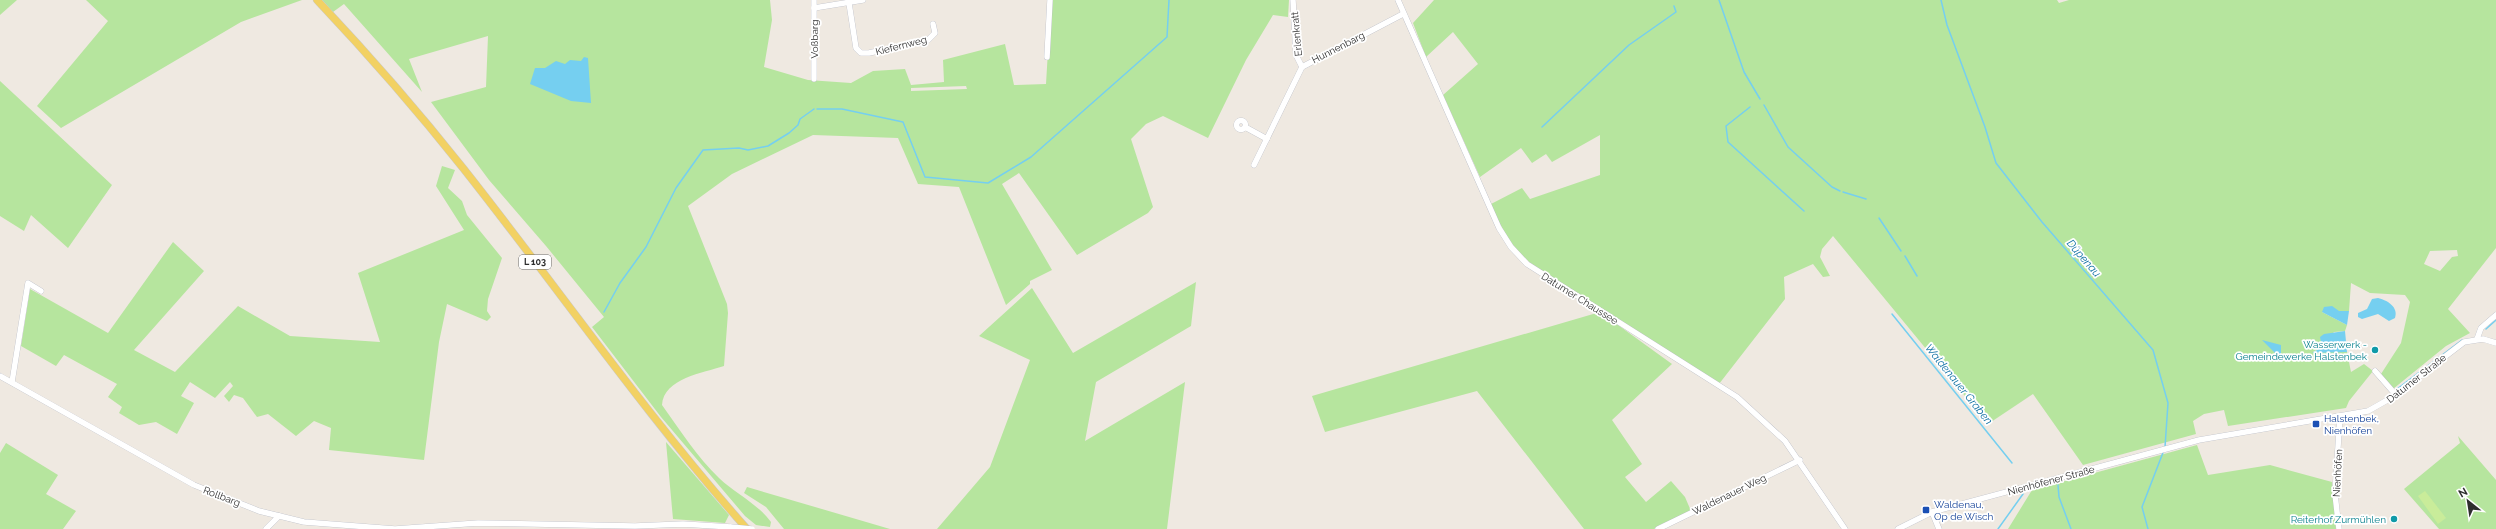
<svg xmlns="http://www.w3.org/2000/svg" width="2496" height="529" font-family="Raleway,sans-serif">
<rect width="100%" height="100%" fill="#efe9e1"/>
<!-- green -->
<g fill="#b6e59e" fill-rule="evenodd">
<path d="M 0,0 L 17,0 L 0,15 Z"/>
<path d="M 86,0 L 302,0 L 241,22 L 61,128 L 37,106 L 108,21 Z"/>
<path d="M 322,0 L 770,0 L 772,20 L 764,67 L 808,80 L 851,83 L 873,71 L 905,69 L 911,85 L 944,82 L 943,60 L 1005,44 L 1014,85 L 1046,84 L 1051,0 L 1289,0 L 1288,17 L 1273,15 L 1246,60 L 1208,138 L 1163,116 L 1146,124 L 1131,139 L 1153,207 L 1148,213 L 1077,255 L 1019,173 L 1002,184 L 1052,270 L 1030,281 L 1030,284 L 1006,305 L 959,187 L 918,184 L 898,138 L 813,135 L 732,174 L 688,206 L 727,304 L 728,313 L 724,366 C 703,373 664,378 662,405 C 680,430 697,457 719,478 C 736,494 758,504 771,522 L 770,527 L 756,525 L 745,516 L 661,417 L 592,327 L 604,317 L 546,246 L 489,180 L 431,102 L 486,87 L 488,36 L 409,59 L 422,92 L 344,4 L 333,12 ZM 966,86 L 967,89 L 911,91 L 911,88 Z"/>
<path d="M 1434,0 L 2057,0 L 2059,3 L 2069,0 L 2496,0 L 2496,248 L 2448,309 L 2470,333 L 2446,346 L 2393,389 L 2381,374 L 2401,343 L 2410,302 L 2405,295 L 2370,293 L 2351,283 L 2349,311 L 2322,312 L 2347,325 L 2345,331 L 2334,332 L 2322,347 L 2313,352 L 2347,352 L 2351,372 L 2364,364 L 2373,371 L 2349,401 L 2346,408 L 2228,426 L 2224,410 L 2204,414 L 2193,421 L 2196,434 L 2083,465 L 2033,394 L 1988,424 L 1833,236 L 1822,249 L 1820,257 L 1830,276 L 1823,277 L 1813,264 L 1784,277 L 1785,299 L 1719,384 L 1527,263 C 1511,244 1500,227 1491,204 L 1522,188 L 1530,199 L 1600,175 L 1600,135 L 1552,162 L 1546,154 L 1532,163 L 1521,148 L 1480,177 L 1443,95 L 1478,64 L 1453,32 L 1426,57 L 1413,23 ZM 2457,250 L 2458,256 L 2452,257 L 2440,271 L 2424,264 L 2430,251 Z"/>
<path d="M 0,81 L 112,185 L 68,248 L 31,215 L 24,231 L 0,216 Z"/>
<path d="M 442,166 L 455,170 L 448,188 L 462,201 L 467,215 L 502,258 L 488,299 L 487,311 L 491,317 L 487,321 L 447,304 L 439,342 L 424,460 L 329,450 L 331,428 L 314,421 L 296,436 L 268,414 L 257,417 L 243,398 L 234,395 L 229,402 L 224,396 L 233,386 L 230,382 L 215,398 L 190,382 L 181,396 L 194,403 L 177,434 L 156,422 L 139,425 L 119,413 L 122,407 L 108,397 L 117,384 L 64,355 L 56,366 L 21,346 L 30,289 L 108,333 L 173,242 L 204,271 L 134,350 L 175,372 L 238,306 L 290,336 L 380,342 L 358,273 L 464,230 L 436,186 Z"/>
<path d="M 1196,282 L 1191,326 L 1096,382 L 1085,441 L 1185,382 L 1167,529 L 937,529 L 990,467 L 1030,360 L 979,336 L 1032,288 L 1073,353 Z"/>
<path d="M 1600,312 L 1672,364 L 1612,420 L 1642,464 L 1625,477 L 1646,502 L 1671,481 L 1685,497 L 1691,511 L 1654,529 L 1584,529 L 1477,391 L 1325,432 L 1312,396 Z"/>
<path d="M 2458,436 L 2496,480 L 2496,529 L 2439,529 L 2404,489 L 2460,443 Z"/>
<path d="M 666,442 L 729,515 L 725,523 L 673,519 Z"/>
<path d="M 6,443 L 58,475 L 46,494 L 76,511 L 63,529 L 0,529 L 0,453 Z"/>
<path d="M 2197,445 L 2208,475 L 2270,465 L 2332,482 L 2336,529 L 2008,529 L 2032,490 Z"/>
<path d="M 747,487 L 890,529 L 784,529 L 766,507 L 744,493 Z"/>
</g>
<!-- pitch -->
<path fill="#c9ec9a" d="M 2425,491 L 2446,518 L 2438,524 L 2418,496 Z"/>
<!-- water -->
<g fill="#75cff0">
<path d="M 584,57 L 588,58 L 591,103 L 571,101 L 530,84 L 535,68 L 545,68 L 556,61 L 565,64 L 570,60 L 581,61 Z"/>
<path d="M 2378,298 C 2387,300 2399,307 2395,318 L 2389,321 L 2378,314 L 2362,319 L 2358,317 L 2358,313 L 2367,309 L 2372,299 Z"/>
<path d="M 2332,306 L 2339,311 L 2349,311 L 2347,325 L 2322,312 L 2324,307 Z"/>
<path d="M 2345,331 L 2347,352 L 2312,353 L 2322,347 L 2320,337 L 2324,334 Z"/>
<path d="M 2262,340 L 2281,345 L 2281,359 Z"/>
</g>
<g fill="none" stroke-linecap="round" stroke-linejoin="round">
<!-- stream -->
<g stroke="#75cff0" stroke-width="1.5">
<path d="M 1719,0 L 1744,72 L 1760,99"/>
<path d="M 1941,0 L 1947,25 L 1985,127 L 1996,163 L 2042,222 L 2153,350 L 2168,403 L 2165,447"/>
<path d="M 1764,105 L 1788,147 L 1832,187 L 1840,191"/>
<path d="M 1750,107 L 1726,126 L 1728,142 L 1804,211"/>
<path d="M 817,109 L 842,109 L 903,122 L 925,177 L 988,183 L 1031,157 L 1167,37 L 1169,0"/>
<path d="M 1542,127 L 1629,45 L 1676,12 L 1674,6"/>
<path d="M 1843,192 L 1866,199"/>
<path d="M 1879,218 L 1901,251"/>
<path d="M 1905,256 L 1917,276"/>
<path d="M 604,312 L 620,283 L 646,247 L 676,188 L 703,150 L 739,148 L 748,150 L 768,146 L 789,133 L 798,125 L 800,119 L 814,109"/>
<path d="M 1892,314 L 2012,463"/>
<path d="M 2486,329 L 2496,320"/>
<path d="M 2397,389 L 2462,340"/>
<path d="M 2058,485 L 2059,497 L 2071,529"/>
<path d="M 1998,529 L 2023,494"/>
<path d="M 2148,529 L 2142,507 L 2164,450"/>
</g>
<!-- minor casing -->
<g stroke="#b4b7c1" stroke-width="6">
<g id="minor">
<path d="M 814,0 L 814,79"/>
<path d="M 1293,0 L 1296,55 L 1302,67"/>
<path d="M 1398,0 L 1499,228 L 1511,247 L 1527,264 L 1737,397 L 1785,441 L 1845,529"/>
<path d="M 849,3 L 856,48 L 861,53 L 869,53 L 928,40 L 935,33 L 933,24"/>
<path d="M 814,8 L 863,0"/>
<path d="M 1047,57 L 1050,0"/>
<circle cx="1241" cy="125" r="4.5"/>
<path d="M 1245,127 L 1267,139"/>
<path d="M 1254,165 L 1302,67 L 1403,14"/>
<path d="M 2477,339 L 2481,328 L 2496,315"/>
<path d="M 2375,371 L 2396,395"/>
<path d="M 0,376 L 194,485 L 259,511 L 304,522 L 395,529 L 478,523 L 635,526 L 683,524 L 731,527"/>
<path d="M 12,382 L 28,283 L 41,291"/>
<path d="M 1932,512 L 1939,529"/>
<path d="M 266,529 L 279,516"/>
<path d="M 1658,529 L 1800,460"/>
<path d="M 1898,529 L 1932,512 L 2199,440 L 2368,411 L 2391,398 L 2464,342 L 2483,339 L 2496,343"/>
<path d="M 2339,529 L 2335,494 L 2340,416"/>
</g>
</g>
<!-- major casing -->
<g stroke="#c9c9c9" stroke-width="8">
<path id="major" d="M 317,0 C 368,54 417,110 463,168 C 558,288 645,414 747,529"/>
</g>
<!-- minor -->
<use href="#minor" stroke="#fff" stroke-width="5.5"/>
<!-- major -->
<use href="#major" stroke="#f2d163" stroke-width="7"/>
<!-- minor-bridge casing -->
<g stroke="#b4b7c1" stroke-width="6" stroke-linecap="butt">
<path id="minor-bridge" d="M 731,527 L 752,529"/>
</g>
<!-- minor-bridge -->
<use href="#minor-bridge" stroke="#fff" stroke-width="5.5"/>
</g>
<!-- markers -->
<g fill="#0f9aa8" stroke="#fff" stroke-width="1.5">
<circle cx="2375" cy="350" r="4"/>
<circle cx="2394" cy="519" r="4"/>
</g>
<g fill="#1a4fb4" stroke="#fff" stroke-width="1.5">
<rect x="2312" y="420" width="8" height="8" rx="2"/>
<rect x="1922" y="506" width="8" height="8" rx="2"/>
</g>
<g text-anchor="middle" stroke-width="3.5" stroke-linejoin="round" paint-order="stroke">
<!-- shield labels -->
<rect fill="#fff" stroke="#6d6d6d" stroke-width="1" x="519" y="255" width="32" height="14" rx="3"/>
<g font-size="9" font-weight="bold" fill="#2e2e2e">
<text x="535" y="265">L 103</text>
</g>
<!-- street labels -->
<g font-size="10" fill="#2e2e2e" stroke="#fff">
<text transform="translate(1296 34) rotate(-95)" y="4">Erlenkratt</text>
<text transform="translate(814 39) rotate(-90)" y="4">Voßbarg</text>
<text transform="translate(901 45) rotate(-14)" y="4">Kiefernweg</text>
<text transform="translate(1338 47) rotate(-27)" y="4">Hunnenbarg</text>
<text transform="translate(1580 298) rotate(32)" y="4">Datumer Chaussee</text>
<text transform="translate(2416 378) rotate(-38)" y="4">Datumer Straße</text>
<text transform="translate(2337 473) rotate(-87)" y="4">Nienhöfen</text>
<text transform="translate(2051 480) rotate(-15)" y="4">Nienhöfener Straße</text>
<text transform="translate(1729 494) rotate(-26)" y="4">Waldenauer Weg</text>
<text transform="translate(222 496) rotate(21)" y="4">Rollbarg</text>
</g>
<!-- culture labels -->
<g font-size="10" fill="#0d838f" stroke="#fff" text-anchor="end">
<text x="2367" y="348">Wasserwerk -<tspan x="2367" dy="12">Gemeindewerke Halstenbek</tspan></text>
<text x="2386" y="523">Reiterhof Zurmühlen</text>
</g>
<!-- transit labels -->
<g font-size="10" fill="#164399" stroke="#fff" text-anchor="start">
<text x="2324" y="422">Halstenbek,<tspan x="2324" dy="12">Nienhöfen</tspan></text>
<text x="1934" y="508">Waldenau,<tspan x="1934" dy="12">Op de Wisch</tspan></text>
</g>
<!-- water labels -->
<g font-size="11" font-style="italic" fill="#0d6fa3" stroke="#fff">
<text transform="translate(2084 258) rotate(49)" y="4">Düpenau</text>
<text transform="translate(1959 384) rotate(51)" y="4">Waldenauer Graben</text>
</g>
</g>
<!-- north arrow -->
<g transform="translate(2468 501) rotate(330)" stroke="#ffffff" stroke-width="3" paint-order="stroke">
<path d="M0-3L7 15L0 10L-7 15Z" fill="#2e2e2e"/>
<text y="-6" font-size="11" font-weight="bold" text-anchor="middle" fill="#2e2e2e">N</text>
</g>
</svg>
